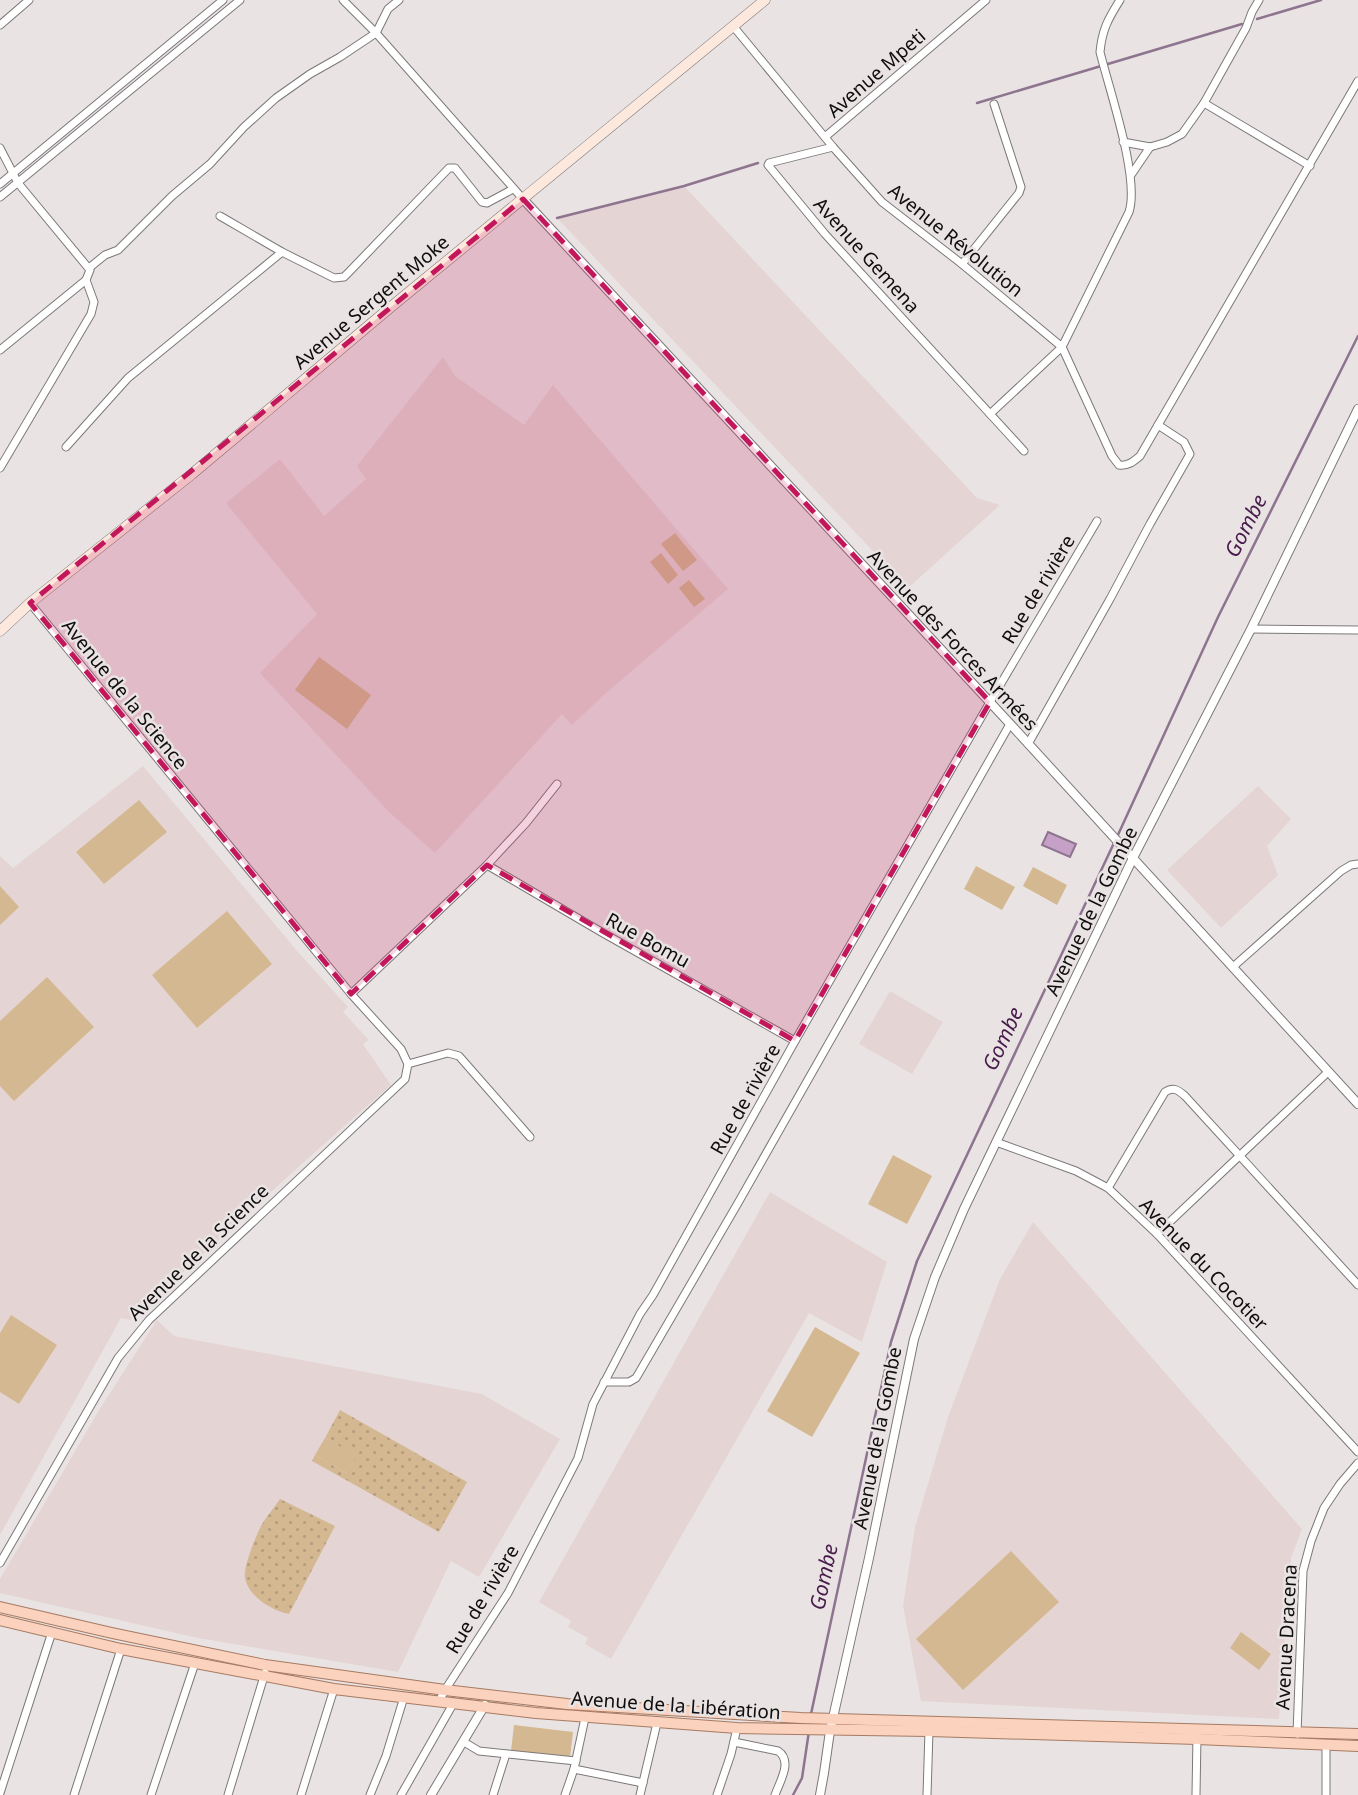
<svg xmlns="http://www.w3.org/2000/svg" width="1358" height="1795" font-family="'Noto Sans',sans-serif">
<defs>
<pattern id="green-dots" width="8" height="8" patternUnits="userSpaceOnUse" patternTransform="scale(1.75)"><rect width="8" height="8" fill="#d4b892"/><path d="M2 2h.1M6 6h.1" fill="none" stroke="#b59d7d" stroke-width="1.8" stroke-linecap="round"/></pattern>
</defs>
<rect width="100%" height="100%" fill="#e9e4e3"/>
<!-- built -->
<g fill="#e4d5d4">
<path d="M 684,186 L 977,498 L 1000,505 L 908,588 L 557,218 Z"/>
<path d="M 443,357 L 455,376 L 524,425 L 553,385 L 728,589 L 607,692 L 572,725 L 562,714 L 435,853 L 389,812 L 260,673 L 317,614 L 226,503 L 280,459 L 324,516 L 366,479 L 357,466 Z"/>
<path d="M 143,766 L 298,952 L 348,1007 L 343,1012 L 369,1040 L 363,1044 L 391,1085 L 306,1160 L 131,1320 L 121,1318 L 0,1535 L 0,856 L 13,868 Z"/>
<path d="M 1258,786 L 1291,819 L 1267,846 L 1278,875 L 1221,928 L 1167,870 Z"/>
<path d="M 890,991 L 943,1022 L 912,1074 L 859,1044 Z"/>
<path d="M 770,1192 L 887,1262 L 862,1342 L 809,1313 L 611,1659 L 585,1644 L 588,1638 L 568,1627 L 571,1621 L 539,1602 Z"/>
<path d="M 1033,1222 L 1302,1529 L 1291,1558 L 1279,1719 L 921,1701 L 903,1606 L 915,1527 L 948,1417 L 1000,1279 Z"/>
<path d="M 157,1320 L 174,1336 L 482,1394 L 560,1439 L 479,1577 L 451,1561 L 398,1672 L 198,1638 L 0,1593 L 0,1579 L 101,1407 Z"/>
</g>
<!-- green -->
<g fill="url(#green-dots)">
<path d="M 340,1410 L 467,1482 L 439,1532 L 312,1461 L 315,1455 L 346,1473 L 356,1457 L 325,1438 Z"/>
<path d="M 280,1499 L 335,1526 L 289,1614 C 271,1610 249,1597 245,1578 C 243,1567 256,1536 261,1526 C 266,1517 274,1508 280,1499 Z"/>
</g>
<!-- pitch -->
<g fill="#d4b892">
<path d="M 675,533 L 697,560 L 683,571 L 661,544 Z"/>
<path d="M 661,553 L 678,575 L 668,584 L 650,562 Z"/>
<path d="M 689,580 L 705,599 L 694,607 L 679,588 Z"/>
<path d="M 319,657 L 371,695 L 347,729 L 295,690 Z"/>
<path d="M 139,800 L 167,832 L 104,884 L 76,852 Z"/>
<path d="M 976,866 L 1015,887 L 1002,910 L 964,889 Z"/>
<path d="M 1033,867 L 1067,885 L 1057,905 L 1023,886 Z"/>
<path d="M 0,886 L 19,907 L 0,925 Z"/>
<path d="M 227,911 L 272,964 L 197,1028 L 152,975 Z"/>
<path d="M 47,977 L 94,1027 L 14,1101 L 0,1086 L 0,1021 Z"/>
<path d="M 893,1155 L 932,1176 L 907,1224 L 868,1204 Z"/>
<path d="M 11,1315 L 57,1345 L 19,1404 L 0,1392 L 0,1333 Z"/>
<path d="M 815,1327 L 860,1353 L 812,1437 L 767,1411 Z"/>
<path d="M 325,1438 L 357,1456 L 346,1473 L 315,1455 Z"/>
<path d="M 1011,1551 L 1059,1602 L 963,1690 L 916,1639 Z"/>
<path d="M 1241,1632 L 1271,1654 L 1259,1670 L 1230,1648 Z"/>
<path d="M 514,1725 L 573,1732 L 570,1758 L 511,1751 Z"/>
</g>
<!-- water -->
<path fill="#c5a0c7" stroke="#8e748f" stroke-width="2" d="M 1048,832 L 1076,844 L 1070,857 L 1042,845 Z"/>
<g fill="none" stroke-linecap="round" stroke-linejoin="round">
<!-- stream -->
<g stroke="#8e748f" stroke-width="2.5">
<path d="M 1257,19 L 1321,0"/>
<path d="M 977,103 L 1242,24"/>
<path d="M 557,218 L 684,186 L 758,163"/>
<path d="M 1117,837 L 1218,617 L 1358,336"/>
<path d="M 811,1714 L 891,1342 L 917,1261 L 1114,843"/>
<path d="M 793,1795 L 802,1778 L 809,1731"/>
</g>
<!-- minor casing -->
<g stroke="#7d7878" stroke-width="9">
<g id="minor">
<path d="M 343,0 L 376,33 L 523,199"/>
<path d="M 0,25 L 29,0"/>
<path d="M 733,26 L 833,147 L 882,202 L 962,264 L 1062,347 L 1112,456 L 1119,465 C 1128,466 1133,462 1140,456 L 1358,81"/>
<path d="M 1204,103 L 1310,166"/>
<path d="M 825,137 L 986,0"/>
<path d="M 1123,142 L 1150,147 L 1167,142 L 1182,134 L 1204,103 L 1246,28 L 1252,12 L 1259,0"/>
<path d="M 833,147 L 769,163 L 768,165 L 825,234 L 1024,451"/>
<path d="M 0,148 L 18,183 L 90,270 L 86,280 L 0,350"/>
<path d="M 1131,175 L 1150,147"/>
<path d="M 0,184 L 223,0"/>
<path d="M 0,197 L 240,0"/>
<path d="M 220,216 L 282,252"/>
<path d="M 962,264 L 1019,193 L 1021,187 L 994,104"/>
<path d="M 89,268 L 105,255 L 118,250 L 172,196 L 210,164 L 244,127 L 276,98 L 310,74 L 340,57 L 376,33 L 388,9 L 399,0"/>
<path d="M 990,414 L 1062,347 L 1129,212 C 1140,178 1109,89 1100,52 C 1102,30 1108,19 1120,0"/>
<path d="M 66,447 L 128,378 L 282,252 L 334,278 L 344,277 L 349,272 L 449,168 L 455,168 L 482,202 L 487,203 L 513,189"/>
<path d="M 0,468 L 91,314 L 94,302 L 86,280"/>
<path d="M 1251,629 L 1358,630"/>
<path d="M 1028,744 L 1110,599 L 1150,524 L 1190,454 L 1184,442 L 1158,425"/>
<path d="M 487,865 L 603,933 L 795,1041"/>
<path d="M 1233,967 L 1341,871 L 1351,865 L 1358,864"/>
<path d="M 351,994 L 487,865 L 526,823 L 557,784"/>
<path d="M 408,1064 L 448,1053 L 459,1056 L 530,1137"/>
<path d="M 996,1142 L 1076,1171 L 1108,1188 L 1157,1234 L 1358,1452"/>
<path d="M 1108,1188 L 1165,1092 C 1173,1087 1177,1089 1185,1096 L 1358,1285"/>
<path d="M 1157,1234 L 1328,1072"/>
<path d="M 604,1382 L 629,1382 L 636,1378 L 738,1203 L 1010,724"/>
<path d="M 0,1563 L 118,1358 L 149,1320 L 405,1079 L 408,1064 L 401,1049 L 351,994 L 30,603"/>
<path d="M 439,1701 L 445,1690 L 508,1593 L 578,1458 L 593,1404 L 640,1314 L 653,1295 L 795,1041 L 990,702 L 1097,521"/>
<path d="M 1297,1734 L 1303,1571 L 1311,1541 L 1324,1508 L 1340,1484 L 1358,1463"/>
<path d="M 464,1742 L 479,1751 L 576,1761"/>
<path d="M 734,1742 L 778,1751 C 793,1761 780,1781 775,1795"/>
<path d="M 1326,1745 L 1326,1795"/>
<path d="M 574,1769 L 643,1783"/>
<path d="M 0,1793 L 52,1632"/>
<path d="M 74,1795 L 121,1649"/>
<path d="M 151,1795 L 195,1663"/>
<path d="M 228,1795 L 265,1673"/>
<path d="M 301,1795 L 334,1689"/>
<path d="M 370,1795 L 386,1756 L 404,1697"/>
<path d="M 401,1795 L 453,1704"/>
<path d="M 493,1795 L 506,1754"/>
<path d="M 565,1795 L 574,1769 L 585,1718"/>
<path d="M 640,1795 L 657,1723"/>
<path d="M 717,1795 L 731,1754 L 737,1728"/>
<path d="M 927,1795 L 929,1731"/>
<path d="M 1196,1795 L 1197,1736"/>
</g>
</g>
<!-- tertiary casing -->
<g stroke="#7d7878" stroke-width="10">
<g id="tertiary">
<path d="M 523,199 L 1013,727 L 1358,1104"/>
<path d="M 431,1795 L 485,1705"/>
<path d="M 820,1795 L 824,1773 L 830,1731 L 869,1558 L 914,1339 L 935,1277 L 964,1209 L 1133,858 L 1251,629 L 1358,409"/>
</g>
</g>
<!-- secondary casing -->
<g stroke="#7d7878" stroke-width="11">
<path id="secondary" d="M 0,631 L 30,603 L 192,474 L 392,306 L 765,0"/>
</g>
<!-- primary casing -->
<g stroke="#a67a63" stroke-width="12">
<g id="primary">
<path d="M 0,1607 L 112,1633 L 265,1665 L 445,1690 L 567,1704 L 801,1718 L 1358,1734"/>
<path d="M 0,1620 L 121,1649 L 334,1689 L 536,1713 L 737,1728 L 929,1731 L 1197,1739 L 1358,1746"/>
</g>
</g>
<!-- minor -->
<use href="#minor" stroke="#fff" stroke-width="7"/>
<!-- tertiary -->
<use href="#tertiary" stroke="#fff" stroke-width="8"/>
<!-- secondary -->
<use href="#secondary" stroke="#fde8de" stroke-width="10"/>
<!-- primary -->
<use href="#primary" stroke="#fbd2bd" stroke-width="10"/>
</g>
<!-- marked area -->
<path fill="#c2185b" fill-opacity="0.2" stroke="#c2185b" stroke-width="5" stroke-dasharray="14 9" stroke-linejoin="round" d="M 523,199 L 990,702 L 795,1041 L 487,865 L 351,994 L 30,603 Z"/>
<g text-anchor="middle" stroke-width="5" stroke-linejoin="round" paint-order="stroke">
<!-- street labels -->
<g font-size="19" fill="#0f0d0d" stroke="#e9e4e3">
<text transform="translate(876 73) rotate(-41)" y="7">Avenue Mpeti</text>
<text transform="translate(956 240) rotate(39)" y="7">Avenue Révolution</text>
<text transform="translate(867 255) rotate(48)" y="7">Avenue Gemena</text>
<text transform="translate(371 302) rotate(-40)" y="7">Avenue Sergent Moke</text>
<text transform="translate(1038 589) rotate(-59)" y="7">Rue de rivière</text>
<text transform="translate(953 640) rotate(47)" y="7">Avenue des Forces Armées</text>
<text transform="translate(125 694) rotate(51)" y="7">Avenue de la Science</text>
<text transform="translate(1091 911) rotate(-64)" y="7">Avenue de la Gombe</text>
<text transform="translate(648 940) rotate(29)" y="7">Rue Bomu</text>
<text transform="translate(745 1099) rotate(-61)" y="7">Rue de rivière</text>
<text transform="translate(198 1252) rotate(-44)" y="7">Avenue de la Science</text>
<text transform="translate(1204 1264) rotate(46)" y="7">Avenue du Cocotier</text>
<text transform="translate(877 1438) rotate(-79)" y="7">Avenue de la Gombe</text>
<text transform="translate(482 1599) rotate(-59)" y="7">Rue de rivière</text>
<text transform="translate(1286 1637) rotate(-87)" y="7">Avenue Dracena</text>
<text transform="translate(676 1705) rotate(4)" y="7">Avenue de la Libération</text>
</g>
<!-- water labels -->
<g font-size="21" font-style="italic" fill="#491b4c" stroke="#e9e4e3">
<text transform="translate(1246 526) rotate(-63)" y="7">Gombe</text>
<text transform="translate(1003 1039) rotate(-65)" y="7">Gombe</text>
<text transform="translate(824 1577) rotate(-78)" y="7">Gombe</text>
</g>
</g>
</svg>
